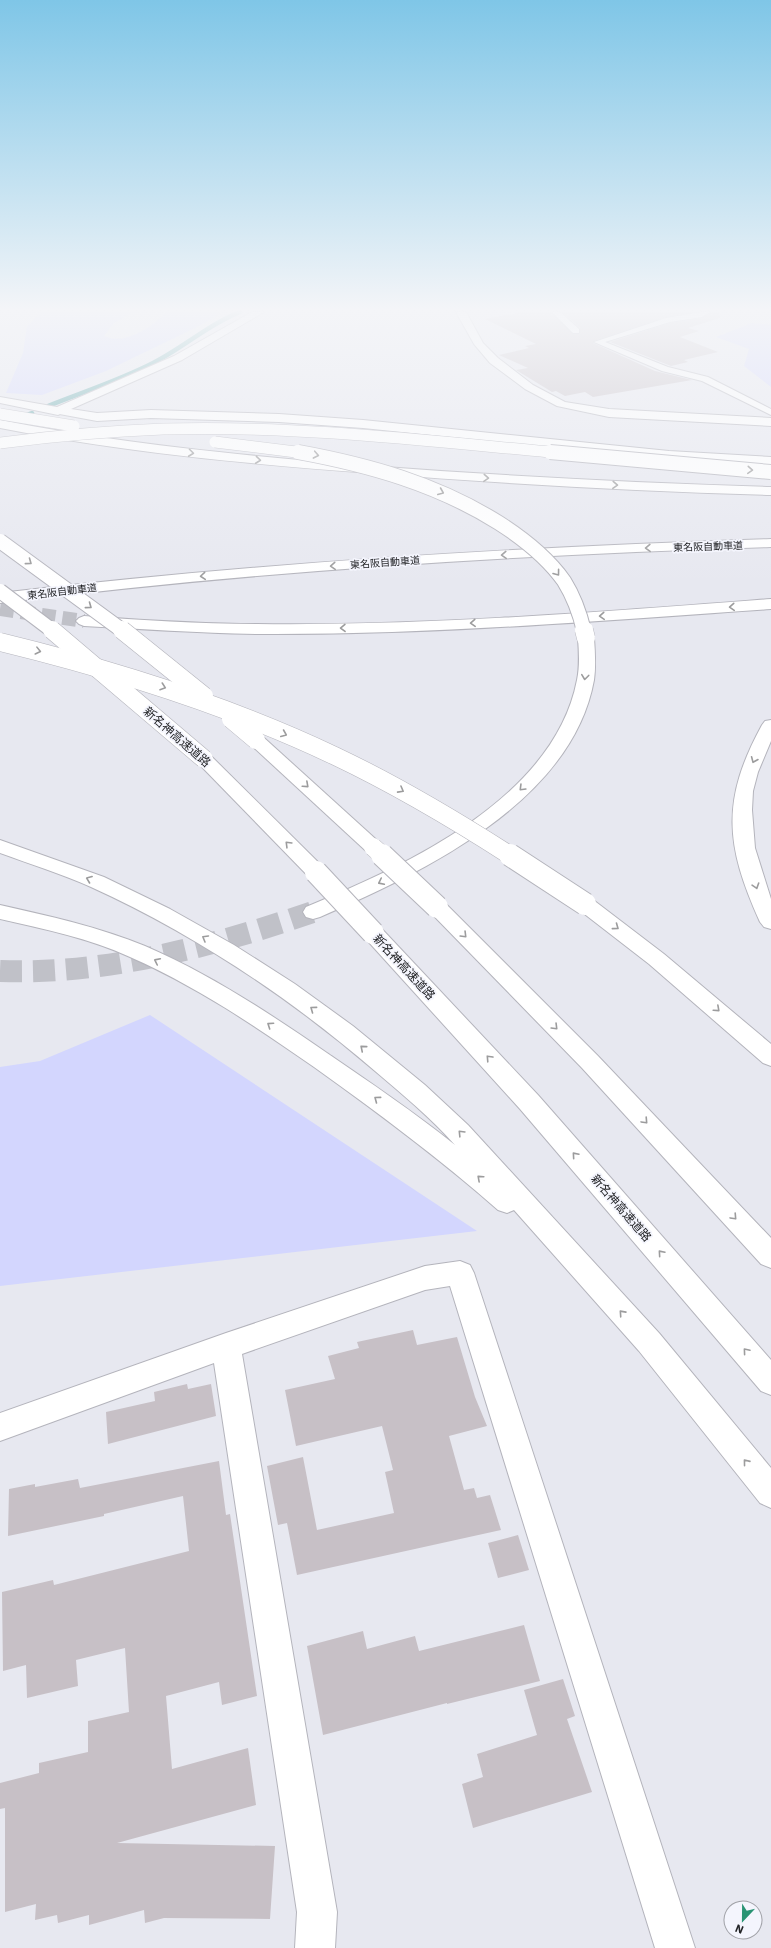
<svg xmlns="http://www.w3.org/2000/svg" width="771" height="1948" font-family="'IBM Plex Sans','Noto Sans JP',sans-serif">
<rect width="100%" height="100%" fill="#e7e8f0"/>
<!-- green -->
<g fill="#d3d6fe">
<path d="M 42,312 L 134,312 L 114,323 L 104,336 C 124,346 153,327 166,312 L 221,313 L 203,324 L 106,371 L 42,395 L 6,393 L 23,353 L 27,326 Z"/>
<path d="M 752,323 L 771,325 L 771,387 L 744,366 L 749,349 L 716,337 Z"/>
<path d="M 150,1015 L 477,1231 L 0,1286 L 0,1067 L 40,1061 Z"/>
</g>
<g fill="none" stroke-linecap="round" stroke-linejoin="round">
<!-- stream -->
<g stroke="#64a9ac" stroke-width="4.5">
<path d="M 48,406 C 83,392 120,380 153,363 C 183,348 209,324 240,312"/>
<path d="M 0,425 L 32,413"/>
</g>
</g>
<!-- building -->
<g fill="#c7c0c6">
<path d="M 522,312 L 551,312 L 573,334 L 580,334 L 580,328 L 562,312 L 694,312 L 666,317 L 594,341 L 593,343 L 655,371 L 692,380 L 593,397 L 585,392 L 565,396 L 556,391 L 552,392 L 516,370 L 528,368 L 499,355 L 529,348 L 525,346 L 536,344 L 485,319 Z"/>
<path d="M 711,312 L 719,312 L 720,318 L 688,328 L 699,331 L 680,337 L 718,352 L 684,360 L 688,362 L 671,366 L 610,342 L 670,323 L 702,318 Z"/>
<path d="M 413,1330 L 417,1345 L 457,1337 L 475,1397 L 487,1426 L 449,1436 L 464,1490 L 474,1488 L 477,1498 L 490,1495 L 501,1530 L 297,1575 L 287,1523 L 278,1525 L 267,1466 L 303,1457 L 317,1530 L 394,1513 L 385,1472 L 393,1470 L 382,1426 L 296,1446 L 285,1390 L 335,1379 L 328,1356 L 359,1348 L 357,1342 Z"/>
<path d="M 187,1384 L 188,1389 L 211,1384 L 216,1416 L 108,1444 L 106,1412 L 155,1401 L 154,1392 Z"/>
<path d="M 219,1461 L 226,1515 L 230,1514 L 257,1696 L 222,1705 L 219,1682 L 166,1696 L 172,1769 L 248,1748 L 256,1805 L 117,1843 L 275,1846 L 270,1919 L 164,1918 L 145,1923 L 144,1910 L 89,1925 L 89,1915 L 58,1923 L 57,1915 L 35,1920 L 36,1904 L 5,1912 L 5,1808 L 0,1809 L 0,1783 L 39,1773 L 39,1763 L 88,1752 L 88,1721 L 129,1712 L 125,1648 L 76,1660 L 78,1686 L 27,1698 L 26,1665 L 3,1671 L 2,1592 L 53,1580 L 54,1585 L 189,1551 L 183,1496 L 104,1514 L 104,1516 L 8,1536 L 9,1489 L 35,1484 L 35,1487 L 78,1479 L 80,1488 Z"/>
<path d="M 518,1535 L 529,1570 L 498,1578 L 488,1543 Z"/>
<path d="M 524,1625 L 540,1681 L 447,1704 L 447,1703 L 323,1735 L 307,1646 L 363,1631 L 367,1649 L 415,1636 L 419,1651 Z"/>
<path d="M 563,1679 L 575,1716 L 567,1719 L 592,1792 L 473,1828 L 462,1784 L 483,1777 L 477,1754 L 537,1735 L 524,1690 Z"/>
</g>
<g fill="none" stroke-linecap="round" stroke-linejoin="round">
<!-- highway-tunnel-far1 -->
<path stroke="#c0c1c8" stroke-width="14" stroke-dasharray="14 7" stroke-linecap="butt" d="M 0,609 L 84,621"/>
<!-- highway-tunnel -->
<path stroke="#c0c1c8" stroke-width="22" stroke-dasharray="22 11" stroke-linecap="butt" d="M 0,971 C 105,975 214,946 313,912"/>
<!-- lane casing -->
<g stroke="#b4b4bc" stroke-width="2">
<g id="lane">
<path d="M 552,312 L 560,312 L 579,329 L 579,333 L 573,333 Z"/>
<path d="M 701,312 L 710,312 L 702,317 L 670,322 L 605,342 L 668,367 L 708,377 L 771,409 L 771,415 L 702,381 L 662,371 L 594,342 L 666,318 Z"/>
</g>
</g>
<!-- street casing -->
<g stroke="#b4b4bc" stroke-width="2">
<g id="street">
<path d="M 456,312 L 466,312 L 483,343 L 498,358 L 533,385 L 565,402 L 609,409 L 771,418 L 771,426 L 609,417 L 557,406 L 525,389 L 490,363 L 474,344 Z"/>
<path d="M 58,407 L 97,413 L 151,410 L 279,414 L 363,420 L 669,451 L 771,457 L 771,465 L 669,459 L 363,428 L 279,422 L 151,418 L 97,421 L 54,413 L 52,411 L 54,409 Z"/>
<path d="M 460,1261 L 470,1265 L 474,1273 L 695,1948 L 655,1948 L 450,1286 L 425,1290 L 242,1354 L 337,1912 L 335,1948 L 295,1948 L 297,1912 L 214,1363 L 0,1441 L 0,1413 L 226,1333 L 425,1266 Z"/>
</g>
</g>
<!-- primary casing -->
<g stroke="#b4b4bc" stroke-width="2">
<path id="primary" d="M 252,312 L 264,312 L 182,360 L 62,413 L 58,415 L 0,403 L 0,397 L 57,407 L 174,356 Z"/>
</g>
<!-- highway casing -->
<g stroke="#b4b4bc" stroke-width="2">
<g id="highway">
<path d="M 0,420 C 123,444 246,456 371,466 C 504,476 637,483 771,487 L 771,495 C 637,491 504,484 371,473 C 246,464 123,452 0,428 Z"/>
<path d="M 771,539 L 771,547 C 513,555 256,571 0,603 L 0,593 C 256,563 513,547 771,539 Z"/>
<path d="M 771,599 L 771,609 C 600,621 428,635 257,634 C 199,633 142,629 84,626 L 79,624 L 76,621 L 79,618 L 84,616 C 142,620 199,624 257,624 C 428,626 600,612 771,599 Z"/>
<path d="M 586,633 L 592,635 L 594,638 C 595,652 596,666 594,680 C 572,802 422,873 320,917 L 313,919 L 306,917 L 303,912 L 306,907 C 405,866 554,799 577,680 C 580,666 579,652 578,638 L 580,635 Z"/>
<path d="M 771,720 L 771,741 L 758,772 L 753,791 L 752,810 L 755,848 L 771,899 L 771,929 L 764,927 L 760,922 C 725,845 721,800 762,725 L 765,721 Z"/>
<path d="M 256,735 L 262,736 L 380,843 L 383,847 L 380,851 L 373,853 L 366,851 L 250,744 L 247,740 L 250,736 Z"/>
<path d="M 204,754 L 210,755 L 323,867 L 326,872 L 323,877 L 316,878 L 309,877 L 198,763 L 195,759 L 198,755 Z"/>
<path d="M 0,840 L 104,877 L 170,909 L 234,945 L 295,984 L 353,1026 L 425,1085 L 468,1125 L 659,1333 L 771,1468 L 771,1508 L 760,1503 L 639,1351 L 514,1210 L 507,1213 L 498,1210 C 439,1158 377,1112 314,1067 C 255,1026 196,986 130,957 C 89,938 44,929 0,919 L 0,905 C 49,916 99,927 145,946 C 210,974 269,1013 327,1053 C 371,1083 414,1112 455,1145 C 431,1118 402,1094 375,1071 C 289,997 194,934 91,887 C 62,874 30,864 0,853 Z"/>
<path d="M 585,897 L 592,899 L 664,954 L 771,1044 L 771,1066 L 763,1063 L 649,964 L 578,909 L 575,904 L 578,899 Z"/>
<path d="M 437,900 L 444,902 L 598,1056 L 771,1238 L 771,1268 L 761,1264 L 582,1068 L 430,912 L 427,907 L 430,902 Z"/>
<path d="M 373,926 L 381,928 L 538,1095 L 771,1360 L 771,1395 L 761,1391 L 520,1109 L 365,938 L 362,933 L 365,928 Z"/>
</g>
</g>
<!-- lane -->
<use href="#lane" fill="#fff" fill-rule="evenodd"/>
<!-- street -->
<use href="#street" fill="#fff" fill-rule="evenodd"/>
<!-- primary -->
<use href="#primary" fill="#fff" fill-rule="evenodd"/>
<!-- highway -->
<use href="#highway" fill="#fff" fill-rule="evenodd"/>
<!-- highway-bridge-far3 casing -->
<g stroke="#b4b4bc" stroke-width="12" stroke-linecap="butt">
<g id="highway-bridge-far3">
<path d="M 0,414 L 74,426"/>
<path d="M 215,442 L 304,453"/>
<path d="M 0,443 C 54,436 108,431 163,429 C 296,425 429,441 561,453"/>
</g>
</g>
<!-- highway-bridge-far2 casing -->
<g stroke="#b4b4bc" stroke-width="16" stroke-linecap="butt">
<g id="highway-bridge-far2">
<path d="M 298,452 C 369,465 437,484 499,523 C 524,539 547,557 564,581 C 574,597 580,614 584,631"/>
<path d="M 550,452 L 771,472"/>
<path d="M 0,541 L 123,631"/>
<path d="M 0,591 L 53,631"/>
</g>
</g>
<!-- highway-bridge-far1 casing -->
<g stroke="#b4b4bc" stroke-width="19" stroke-linecap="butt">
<g id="highway-bridge-far1">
<path d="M 52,630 L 204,759"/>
<path d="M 122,630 L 204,696"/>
<path d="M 584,630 L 586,638"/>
<path d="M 0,642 C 115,670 228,705 335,756 C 396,785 455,820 511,856"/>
<path d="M 231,719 L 256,740"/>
<path d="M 373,847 L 383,856"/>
</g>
</g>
<!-- highway-bridge casing -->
<g stroke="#b4b4bc" stroke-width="24" stroke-linecap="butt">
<g id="highway-bridge">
<path d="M 382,855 L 437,907"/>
<path d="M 510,855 L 585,904"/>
<path d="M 316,872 L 373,933"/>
</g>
</g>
<!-- highway-bridge-far3 -->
<use href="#highway-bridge-far3" stroke="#fff" stroke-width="11"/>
<!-- highway-bridge-far2 -->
<use href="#highway-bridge-far2" stroke="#fff" stroke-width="14"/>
<!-- highway-bridge-far1 -->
<use href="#highway-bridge-far1" stroke="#fff" stroke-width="18"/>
<!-- highway-bridge -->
<use href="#highway-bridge" stroke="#fff" stroke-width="22"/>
</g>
<!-- one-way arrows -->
<defs><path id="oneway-chevron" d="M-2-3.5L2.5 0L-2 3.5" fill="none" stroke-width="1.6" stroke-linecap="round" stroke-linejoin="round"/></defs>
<g stroke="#9c9c9d">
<use href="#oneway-chevron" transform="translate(191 453) rotate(7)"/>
<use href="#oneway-chevron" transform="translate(316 455) rotate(11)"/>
<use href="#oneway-chevron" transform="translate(258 460) rotate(6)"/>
<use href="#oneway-chevron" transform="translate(750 470) rotate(4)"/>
<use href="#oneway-chevron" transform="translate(486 478) rotate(4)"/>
<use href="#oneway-chevron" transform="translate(615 485) rotate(3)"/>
<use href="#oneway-chevron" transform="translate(441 492) rotate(23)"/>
<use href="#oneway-chevron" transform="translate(648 548) rotate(178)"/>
<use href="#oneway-chevron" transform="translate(504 555) rotate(177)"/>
<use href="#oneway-chevron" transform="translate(29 562) rotate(36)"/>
<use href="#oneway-chevron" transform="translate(333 566) rotate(176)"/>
<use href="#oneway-chevron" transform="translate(557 573) rotate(53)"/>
<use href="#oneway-chevron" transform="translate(203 576) rotate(175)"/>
<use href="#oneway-chevron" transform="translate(89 606) rotate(36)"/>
<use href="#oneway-chevron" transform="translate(732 607) rotate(176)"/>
<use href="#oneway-chevron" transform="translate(602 616) rotate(176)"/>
<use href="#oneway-chevron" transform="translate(473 623) rotate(177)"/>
<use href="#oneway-chevron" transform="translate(343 628) rotate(179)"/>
<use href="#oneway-chevron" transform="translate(38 651) rotate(14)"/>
<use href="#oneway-chevron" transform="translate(585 677) rotate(97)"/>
<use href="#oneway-chevron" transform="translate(163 687) rotate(19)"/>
<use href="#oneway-chevron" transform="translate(284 734) rotate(23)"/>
<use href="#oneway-chevron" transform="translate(754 760) rotate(113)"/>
<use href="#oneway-chevron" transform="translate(306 785) rotate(42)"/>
<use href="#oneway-chevron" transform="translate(522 788) rotate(135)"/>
<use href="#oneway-chevron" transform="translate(401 790) rotate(29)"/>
<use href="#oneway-chevron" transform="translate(288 844) rotate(-135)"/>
<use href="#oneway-chevron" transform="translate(89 879) rotate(-159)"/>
<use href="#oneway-chevron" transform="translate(381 882) rotate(154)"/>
<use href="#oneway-chevron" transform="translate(756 886) rotate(72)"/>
<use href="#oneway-chevron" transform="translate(616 927) rotate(36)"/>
<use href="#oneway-chevron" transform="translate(464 935) rotate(45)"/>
<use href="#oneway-chevron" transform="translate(205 938) rotate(-150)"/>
<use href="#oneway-chevron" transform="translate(157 961) rotate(-154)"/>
<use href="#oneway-chevron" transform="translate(313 1009) rotate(-144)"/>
<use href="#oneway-chevron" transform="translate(717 1009) rotate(42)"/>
<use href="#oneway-chevron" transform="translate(270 1025) rotate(-146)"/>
<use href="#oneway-chevron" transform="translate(555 1027) rotate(45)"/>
<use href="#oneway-chevron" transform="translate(363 1048) rotate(-140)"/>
<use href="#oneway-chevron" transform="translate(489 1058) rotate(-133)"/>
<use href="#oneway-chevron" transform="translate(377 1099) rotate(-143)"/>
<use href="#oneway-chevron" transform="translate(645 1121) rotate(47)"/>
<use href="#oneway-chevron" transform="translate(461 1133) rotate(-134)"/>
<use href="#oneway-chevron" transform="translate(575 1155) rotate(-131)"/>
<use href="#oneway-chevron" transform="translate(480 1178) rotate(-138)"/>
<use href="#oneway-chevron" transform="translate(734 1217) rotate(47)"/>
<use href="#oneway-chevron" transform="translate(661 1253) rotate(-131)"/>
<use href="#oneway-chevron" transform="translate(622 1313) rotate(-132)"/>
<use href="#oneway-chevron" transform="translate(746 1351) rotate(-130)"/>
<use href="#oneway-chevron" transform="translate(746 1462) rotate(-129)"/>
</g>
<!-- sky -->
<linearGradient id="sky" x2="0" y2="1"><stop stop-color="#7fc6e7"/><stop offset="0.53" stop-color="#f4f5f8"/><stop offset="1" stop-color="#f4f5f8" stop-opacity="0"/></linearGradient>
<rect width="771" height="584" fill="url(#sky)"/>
<g text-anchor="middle" stroke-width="3.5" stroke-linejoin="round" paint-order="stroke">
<!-- far-street labels -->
<g font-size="10" fill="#222326" stroke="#f4f5fd">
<text transform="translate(708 546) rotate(-2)" y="4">東名阪自動車道</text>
<text transform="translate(385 562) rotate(-4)" y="4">東名阪自動車道</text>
<text transform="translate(62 591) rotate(-7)" y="4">東名阪自動車道</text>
</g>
<!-- street labels -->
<g font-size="12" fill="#222326" stroke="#f4f5fd">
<text transform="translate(177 737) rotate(41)" y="4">新名神高速道路</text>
<text transform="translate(404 967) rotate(47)" y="4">新名神高速道路</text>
<text transform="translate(621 1208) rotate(49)" y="4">新名神高速道路</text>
</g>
</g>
<!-- north arrow -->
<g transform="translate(743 1920) rotate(202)"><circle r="19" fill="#f4f5fd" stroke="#a0a1a7"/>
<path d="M0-3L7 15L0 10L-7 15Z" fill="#289373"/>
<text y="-6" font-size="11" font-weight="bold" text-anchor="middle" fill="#222326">N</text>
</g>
</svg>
